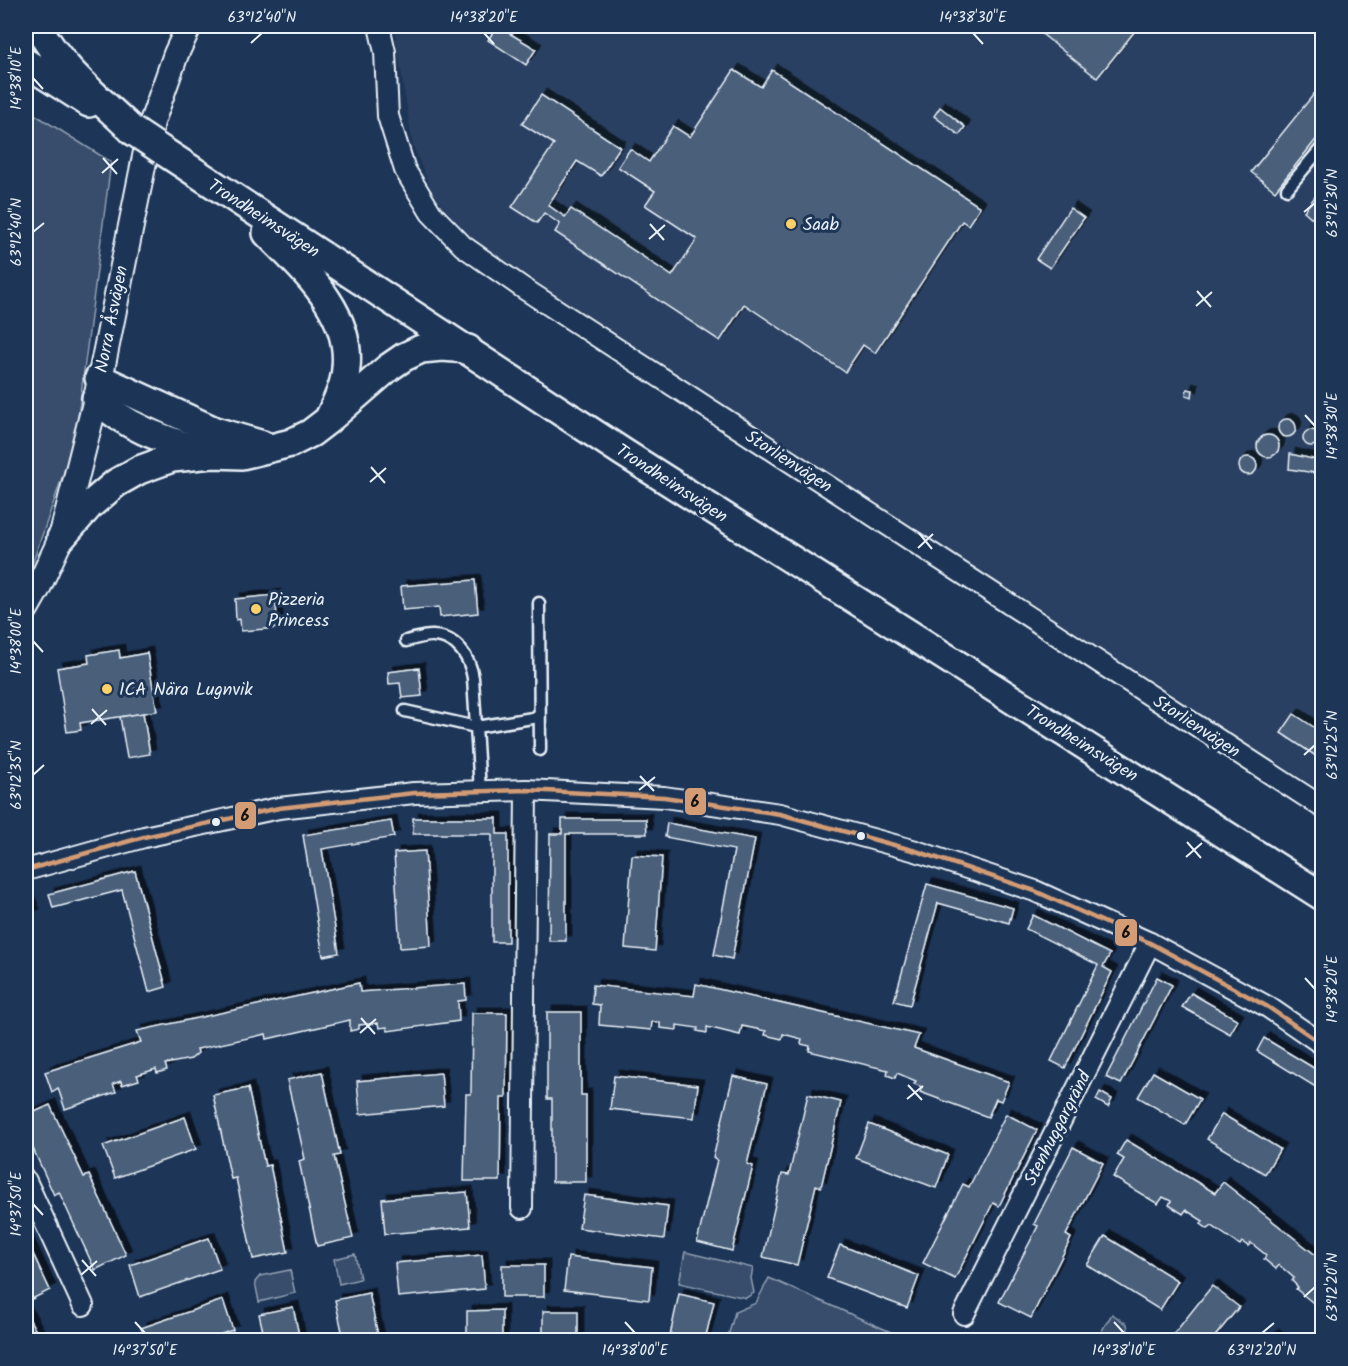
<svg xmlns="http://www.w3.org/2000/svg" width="1348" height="1366" font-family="Kalam,sans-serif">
<defs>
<filter id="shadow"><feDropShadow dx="5.5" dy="-5.5" stdDeviation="0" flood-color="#0009"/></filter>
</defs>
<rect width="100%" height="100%" fill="#1d3557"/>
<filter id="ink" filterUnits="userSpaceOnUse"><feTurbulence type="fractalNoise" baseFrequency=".0167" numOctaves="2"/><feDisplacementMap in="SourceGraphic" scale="12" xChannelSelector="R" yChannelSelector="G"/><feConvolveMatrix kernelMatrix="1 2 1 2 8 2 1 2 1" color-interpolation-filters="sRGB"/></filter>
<g filter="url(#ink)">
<!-- built -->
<path fill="#2a4162" d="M 394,26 L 1322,26 L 1322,792 L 473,241 L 434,196 L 413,146 Z"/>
<!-- green -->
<g fill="#374d6c" stroke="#909fb2" stroke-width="1.5">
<path d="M 26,109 L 111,162 L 75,440 L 26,582 Z"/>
<path d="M 685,1252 L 753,1268 L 751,1278 L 754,1293 L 746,1298 L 679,1283 Z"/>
<path d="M 355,1254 L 360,1279 L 339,1284 L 334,1259 Z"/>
<path d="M 290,1270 L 295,1293 L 259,1302 L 255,1282 L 260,1276 Z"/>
<path d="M 769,1278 L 902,1337 L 901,1340 L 727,1340 L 735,1312 L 756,1303 Z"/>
<path d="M 1112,1314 L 1127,1324 L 1130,1340 L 1096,1340 Z"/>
</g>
<!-- building -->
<g fill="#495e7a" stroke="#e8f1f8" stroke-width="1.5" filter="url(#shadow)">
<path d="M 497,26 L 536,49 L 526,65 L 488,40 Z"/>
<path d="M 1032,26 L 1139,26 L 1097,78 Z"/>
<path d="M 734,70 L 761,87 L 772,70 L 980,207 L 968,225 L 962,221 L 875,353 L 863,345 L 845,372 L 744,304 L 720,341 L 555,232 L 560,224 L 544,213 L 537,223 L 512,207 L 554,144 L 522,124 L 541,95 L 620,147 L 601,176 L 577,161 L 548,205 L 565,217 L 571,209 L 672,276 L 697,239 L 645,205 L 655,191 L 618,167 L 630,149 L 649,162 L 673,126 L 690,137 Z"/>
<path d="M 1322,84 L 1322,132 L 1275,191 L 1251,172 Z"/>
<path d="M 940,107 L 965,127 L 959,135 L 934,116 Z"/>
<path d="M 1322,188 L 1322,227 L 1304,211 Z"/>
<path d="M 1070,208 L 1084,218 L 1050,268 L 1036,259 Z"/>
<path d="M 1187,389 L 1193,390 L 1192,397 L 1186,395 Z"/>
<circle cx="1287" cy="428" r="9"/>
<circle cx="1311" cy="438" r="8"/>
<circle cx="1268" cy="446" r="11"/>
<path d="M 1290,454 L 1322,461 L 1322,474 L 1289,469 Z"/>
<circle cx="1248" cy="466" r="9"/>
<path d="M 475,580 L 478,613 L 440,617 L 439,607 L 403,610 L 401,586 Z"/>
<path d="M 275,595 L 278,628 L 241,631 L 240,619 L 236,620 L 235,599 Z"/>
<path d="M 119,650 L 120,658 L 147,653 L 157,711 L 80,723 L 81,730 L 67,732 L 57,668 L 89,663 L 88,655 Z"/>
<path d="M 419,668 L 422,696 L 402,698 L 400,683 L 389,684 L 388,672 Z"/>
<path d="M 143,713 L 150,754 L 127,758 L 120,717 Z"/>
<path d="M 1294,714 L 1321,732 L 1322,730 L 1322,760 L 1281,733 Z"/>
<path d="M 413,818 L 497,818 L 497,834 L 508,834 L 508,942 L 492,942 L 492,834 L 413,834 Z"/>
<path d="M 562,819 L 646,819 L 647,834 L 566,834 L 566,941 L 549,941 L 550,834 L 562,834 Z"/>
<path d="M 391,821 L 394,837 L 322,849 L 339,953 L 323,956 L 303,835 Z"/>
<path d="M 667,823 L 755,839 L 732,959 L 714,955 L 734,850 L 665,837 Z"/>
<path d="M 425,851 L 431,946 L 400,948 L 394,853 Z"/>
<path d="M 632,855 L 662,857 L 655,951 L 625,948 Z"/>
<path d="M 135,871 L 166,987 L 149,992 L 122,890 L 53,908 L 49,894 Z"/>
<path d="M 927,884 L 1013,908 L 1009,923 L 938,903 L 910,1005 L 894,1001 Z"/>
<path d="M 28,900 L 34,914 L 26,918 L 26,901 Z"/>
<path d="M 1033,915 L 1110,954 L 1103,967 L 1112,972 L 1065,1068 L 1051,1061 L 1098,965 L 1026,929 Z"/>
<path d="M 1157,977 L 1172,985 L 1121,1084 L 1106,1077 Z"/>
<path d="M 359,983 L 360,992 L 465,984 L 466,1000 L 458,1001 L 459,1021 L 388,1031 L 387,1027 L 379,1028 L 378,1023 L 359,1025 L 359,1029 L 350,1031 L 350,1020 L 267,1039 L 266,1034 L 197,1049 L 198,1053 L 191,1059 L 165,1064 L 167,1070 L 157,1073 L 156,1069 L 137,1075 L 139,1080 L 122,1085 L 121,1081 L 113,1084 L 116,1092 L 65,1109 L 58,1088 L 52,1092 L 45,1072 L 141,1042 L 137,1031 Z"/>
<path d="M 696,984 L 919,1035 L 914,1048 L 1009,1082 L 1001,1101 L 996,1099 L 988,1117 L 920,1092 L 922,1087 L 914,1084 L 916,1081 L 897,1073 L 895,1078 L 887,1075 L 888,1070 L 809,1051 L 810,1046 L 801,1044 L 802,1039 L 783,1034 L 782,1039 L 765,1035 L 766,1031 L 742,1026 L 740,1035 L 707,1027 L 707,1033 L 697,1031 L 698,1028 L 677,1025 L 677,1030 L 660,1028 L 660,1022 L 652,1022 L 651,1030 L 599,1025 L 600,1005 L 592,1004 L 593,985 L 694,996 Z"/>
<path d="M 1191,993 L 1238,1020 L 1230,1034 L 1182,1007 Z"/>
<path d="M 547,1012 L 581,1012 L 581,1095 L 586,1095 L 586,1182 L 552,1182 L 552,1099 L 547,1099 Z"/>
<path d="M 472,1013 L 507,1013 L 506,1098 L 501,1098 L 500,1181 L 464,1181 L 466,1094 L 471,1094 Z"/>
<path d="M 1264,1038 L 1322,1073 L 1322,1091 L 1257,1051 Z"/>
<path d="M 322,1072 L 340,1155 L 334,1156 L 353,1238 L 317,1246 L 299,1161 L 305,1159 L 287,1080 Z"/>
<path d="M 1153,1072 L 1200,1099 L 1185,1125 L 1138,1097 Z"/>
<path d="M 441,1073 L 444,1106 L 360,1114 L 357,1081 Z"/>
<path d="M 614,1076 L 698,1085 L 694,1118 L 610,1109 Z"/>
<path d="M 733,1076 L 767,1084 L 747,1164 L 753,1166 L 732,1251 L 697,1242 L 717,1160 L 713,1158 Z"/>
<path d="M 248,1088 L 265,1166 L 270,1165 L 288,1252 L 253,1259 L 236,1178 L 231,1179 L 213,1095 Z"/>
<path d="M 1100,1092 L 1112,1099 L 1108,1107 L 1096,1100 Z"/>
<path d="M 808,1094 L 841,1102 L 821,1187 L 816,1185 L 797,1265 L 763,1257 L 782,1174 L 789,1175 Z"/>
<path d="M 50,1105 L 84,1177 L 89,1175 L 126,1255 L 95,1270 L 59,1192 L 54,1195 L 26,1133 L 26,1116 Z"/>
<path d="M 1006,1114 L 1037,1130 L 999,1206 L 993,1203 L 955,1279 L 923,1263 L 963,1184 L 969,1187 Z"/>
<path d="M 1222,1114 L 1280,1149 L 1265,1174 L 1207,1139 Z"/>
<path d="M 185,1117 L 196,1149 L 115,1178 L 103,1146 Z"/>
<path d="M 869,1124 L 948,1155 L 936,1188 L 856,1158 Z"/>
<path d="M 1126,1140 L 1215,1193 L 1223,1182 L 1322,1260 L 1322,1310 L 1296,1289 L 1298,1287 L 1292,1281 L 1294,1278 L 1279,1265 L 1276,1269 L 1264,1259 L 1266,1255 L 1251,1243 L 1248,1246 L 1242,1242 L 1240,1245 L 1212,1226 L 1208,1229 L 1201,1224 L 1203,1221 L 1186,1210 L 1183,1214 L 1169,1205 L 1171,1201 L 1163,1197 L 1158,1204 L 1113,1177 L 1124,1159 L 1117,1155 Z"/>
<path d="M 1073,1147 L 1103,1163 L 1066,1235 L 1071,1238 L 1031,1318 L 999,1302 L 1038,1226 L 1034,1224 Z"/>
<path d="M 467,1192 L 470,1227 L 385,1234 L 382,1199 Z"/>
<path d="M 584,1195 L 668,1206 L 664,1239 L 579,1228 Z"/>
<path d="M 1105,1236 L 1178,1281 L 1160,1310 L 1087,1265 Z"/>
<path d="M 209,1238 L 220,1269 L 140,1297 L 130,1265 Z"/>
<path d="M 26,1239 L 50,1290 L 26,1302 Z"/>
<path d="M 840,1245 L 919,1276 L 907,1308 L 827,1278 Z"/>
<path d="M 482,1255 L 485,1289 L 398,1297 L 395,1263 Z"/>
<path d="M 568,1257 L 652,1267 L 649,1300 L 564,1290 Z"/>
<rect x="502" y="1265" width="42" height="32"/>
<path d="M 1212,1286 L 1239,1307 L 1212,1340 L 1169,1340 Z"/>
<path d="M 369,1293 L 379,1340 L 344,1340 L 335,1300 Z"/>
<path d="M 679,1294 L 714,1302 L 705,1340 L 669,1340 Z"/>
<path d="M 223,1300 L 233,1330 L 204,1340 L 146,1340 L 141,1328 Z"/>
<path d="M 293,1307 L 300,1340 L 265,1340 L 259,1314 Z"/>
<path d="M 502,1310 L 502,1340 L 467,1340 L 467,1311 Z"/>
<rect x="543" y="1311" width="35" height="29"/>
<path d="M 26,1313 L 41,1340 L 26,1340 Z"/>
<path d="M 1273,1334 L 1281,1340 L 1268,1340 Z"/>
</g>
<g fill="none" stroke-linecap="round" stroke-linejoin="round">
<!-- service casing -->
<g stroke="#e8f1f8" stroke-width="15">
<g id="service">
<path d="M 1287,189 L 1322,147"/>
<path d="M 539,603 L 540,750"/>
<path d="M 406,641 C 415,639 425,635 434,636 C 457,637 470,658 473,678 L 480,791"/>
<path d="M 405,711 L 476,727 L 539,717"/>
</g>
</g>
<!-- minor casing -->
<g stroke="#e8f1f8" stroke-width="24">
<g id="minor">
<path d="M 379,26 L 385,52 L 388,116 L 405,170 L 431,213 L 463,246 L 523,288 L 1322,807"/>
<path d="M 26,870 L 144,837 L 279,808 L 414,793 L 526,790 L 664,797 L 780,814 L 916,851 L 1035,891 L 1150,943 L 1268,1007 L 1322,1044"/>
<path d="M 26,1181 L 83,1305"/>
<path d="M 522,1208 L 526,790"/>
<path d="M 964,1314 L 1150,943"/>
</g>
</g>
<!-- tertiary casing -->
<g stroke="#e8f1f8" stroke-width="28">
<path id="tertiary" d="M 26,609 L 38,588 L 61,538 L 96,399 L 152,122 L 176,54 L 189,26"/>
</g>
<!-- secondary casing -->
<g stroke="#e8f1f8" stroke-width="32">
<g id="secondary">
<path d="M 38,26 C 59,67 100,99 133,131"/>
<path d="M 26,63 L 89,103"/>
<path d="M 163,151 L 624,453 L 1322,896"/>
<path d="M 267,233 C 303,270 352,311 346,368 C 345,385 337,401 330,416"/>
<path d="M 99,378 L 215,431 L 263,445"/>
<path d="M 96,399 C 128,428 160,438 200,451"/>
<path d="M 61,538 L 89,506 L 116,483 L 139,470 L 172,458 L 213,454 L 242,455 L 291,443 L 311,433 L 328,420 L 388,368 L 404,357 L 421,349 L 442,347 L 468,349"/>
</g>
</g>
<!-- service -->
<use href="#service" stroke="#1d3557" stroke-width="10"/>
<!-- minor -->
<use href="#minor" stroke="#1d3557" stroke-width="20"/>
<!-- tertiary -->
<use href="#tertiary" stroke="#1d3557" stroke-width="24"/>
<!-- secondary -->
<use href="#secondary" stroke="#1d3557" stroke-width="27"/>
<!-- secondary-bridge casing -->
<g stroke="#e8f1f8" stroke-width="32" stroke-linecap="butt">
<path id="secondary-bridge" d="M 133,131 L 163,151"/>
</g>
<!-- secondary-bridge -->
<use href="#secondary-bridge" stroke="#1d3557" stroke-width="27"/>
<!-- bus-1 casing -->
<g stroke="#1d3557" stroke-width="9">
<path id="bus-1" d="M 26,870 L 144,837 L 279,808 L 414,793 L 526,790 L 664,797 L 780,814 L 916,851 L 1035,891 L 1150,943 L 1268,1007 L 1322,1044"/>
</g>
<!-- bus-1 -->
<use href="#bus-1" stroke="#d39c74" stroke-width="4.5"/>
</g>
</g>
<!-- ticks -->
<path fill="none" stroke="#e8f1f8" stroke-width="2" d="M 484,33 L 494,44M 973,33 L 983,44M 251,43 L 262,33M 33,78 L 43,89M 103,158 L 117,174M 102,173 L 118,159M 1304,212 L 1315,203M 650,224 L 664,240M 33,232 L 44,223M 649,239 L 665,225M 1197,291 L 1211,307M 1196,306 L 1212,292M 1305,415 L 1315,426M 371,467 L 385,483M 370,482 L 386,468M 919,533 L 932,549M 918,548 L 933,534M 33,641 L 43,652M 92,709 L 106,725M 91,724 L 107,710M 1304,755 L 1315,745M 33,775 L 44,765M 640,776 L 654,791M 639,790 L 655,777M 1187,842 L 1201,858M 1186,857 L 1202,843M 1305,978 L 1315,989M 361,1018 L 375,1034M 360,1033 L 376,1019M 908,1085 L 922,1100M 907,1099 L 923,1086M 33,1204 L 43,1215M 82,1260 L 96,1276M 81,1275 L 97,1261M 1304,1297 L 1315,1287M 135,1322 L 145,1333M 625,1322 L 635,1333M 1114,1322 L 1124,1333M 1262,1333 L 1274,1323"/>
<!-- markers -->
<g fill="#ffd166" stroke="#1d3557" stroke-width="2">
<circle cx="791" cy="224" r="6"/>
<circle cx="256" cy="609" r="6"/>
<circle cx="107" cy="689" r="6"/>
</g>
<g fill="#e8f1f8" stroke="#1d3557" stroke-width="2">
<circle cx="216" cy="822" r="5"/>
<circle cx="861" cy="836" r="5"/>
</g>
<g text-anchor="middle" stroke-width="6" stroke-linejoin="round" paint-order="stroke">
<!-- street labels -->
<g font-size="18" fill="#e8f1f8" stroke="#1d3557">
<text transform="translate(264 218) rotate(33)" y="6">Trondheimsvägen</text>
<text transform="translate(111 319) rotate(-79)" y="6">Norra Åsvägen</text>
<text transform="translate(789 461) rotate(33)" y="6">Storlienvägen</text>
<text transform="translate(672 483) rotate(33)" y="6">Trondheimsvägen</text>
<text transform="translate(1197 726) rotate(33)" y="6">Storlienvägen</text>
<text transform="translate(1082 743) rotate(32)" y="6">Trondheimsvägen</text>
<text transform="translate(1057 1128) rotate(-63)" y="6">Stenhuggargränd</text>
</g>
<!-- poi labels -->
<g font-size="18" fill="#e8f1f8" stroke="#1d3557" text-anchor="start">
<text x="803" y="230">Saab</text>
<text x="268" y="605">Pizzeria<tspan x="268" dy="21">Princess</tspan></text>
<text x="119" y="695">ICA Nära Lugnvik</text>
</g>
</g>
<g stroke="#1d3557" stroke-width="2">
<rect x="684" y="787" width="23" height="29" rx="6" fill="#d39c74"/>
<rect x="234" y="801" width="23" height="29" rx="6" fill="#d39c74"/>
<rect x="1114" y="918" width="24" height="29" rx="6" fill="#d39c74"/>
</g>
<g font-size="16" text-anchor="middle" font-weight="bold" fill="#111">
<text x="695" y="807">6</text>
<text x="245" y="821">6</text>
<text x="1126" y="938">6</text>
</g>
<!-- margin -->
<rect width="1348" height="1366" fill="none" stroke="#1d3557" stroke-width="66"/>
<rect x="33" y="33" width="1282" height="1300" fill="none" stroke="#e8f1f8" stroke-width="2"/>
<g font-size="15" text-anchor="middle" fill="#e8f1f8">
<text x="262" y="22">63°12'40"N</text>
<text x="484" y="22">14°38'20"E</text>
<text x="973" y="22">14°38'30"E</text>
<text transform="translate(16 78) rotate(-90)" y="5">14°38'10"E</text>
<text transform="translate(1332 203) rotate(-90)" y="5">63°12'30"N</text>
<text transform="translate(16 232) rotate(-90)" y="5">63°12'40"N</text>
<text transform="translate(1332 426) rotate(-90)" y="5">14°38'30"E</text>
<text transform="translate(16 641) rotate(-90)" y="5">14°38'00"E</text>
<text transform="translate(1332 745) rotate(-90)" y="5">63°12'25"N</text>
<text transform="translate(16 775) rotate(-90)" y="5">63°12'35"N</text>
<text transform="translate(1332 989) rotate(-90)" y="5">14°38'20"E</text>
<text transform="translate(16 1204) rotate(-90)" y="5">14°37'50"E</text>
<text transform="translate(1332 1287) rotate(-90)" y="5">63°12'20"N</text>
<text x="145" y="1355">14°37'50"E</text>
<text x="635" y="1355">14°38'00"E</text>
<text x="1124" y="1355">14°38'10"E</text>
<text x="1262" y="1355">63°12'20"N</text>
</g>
</svg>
